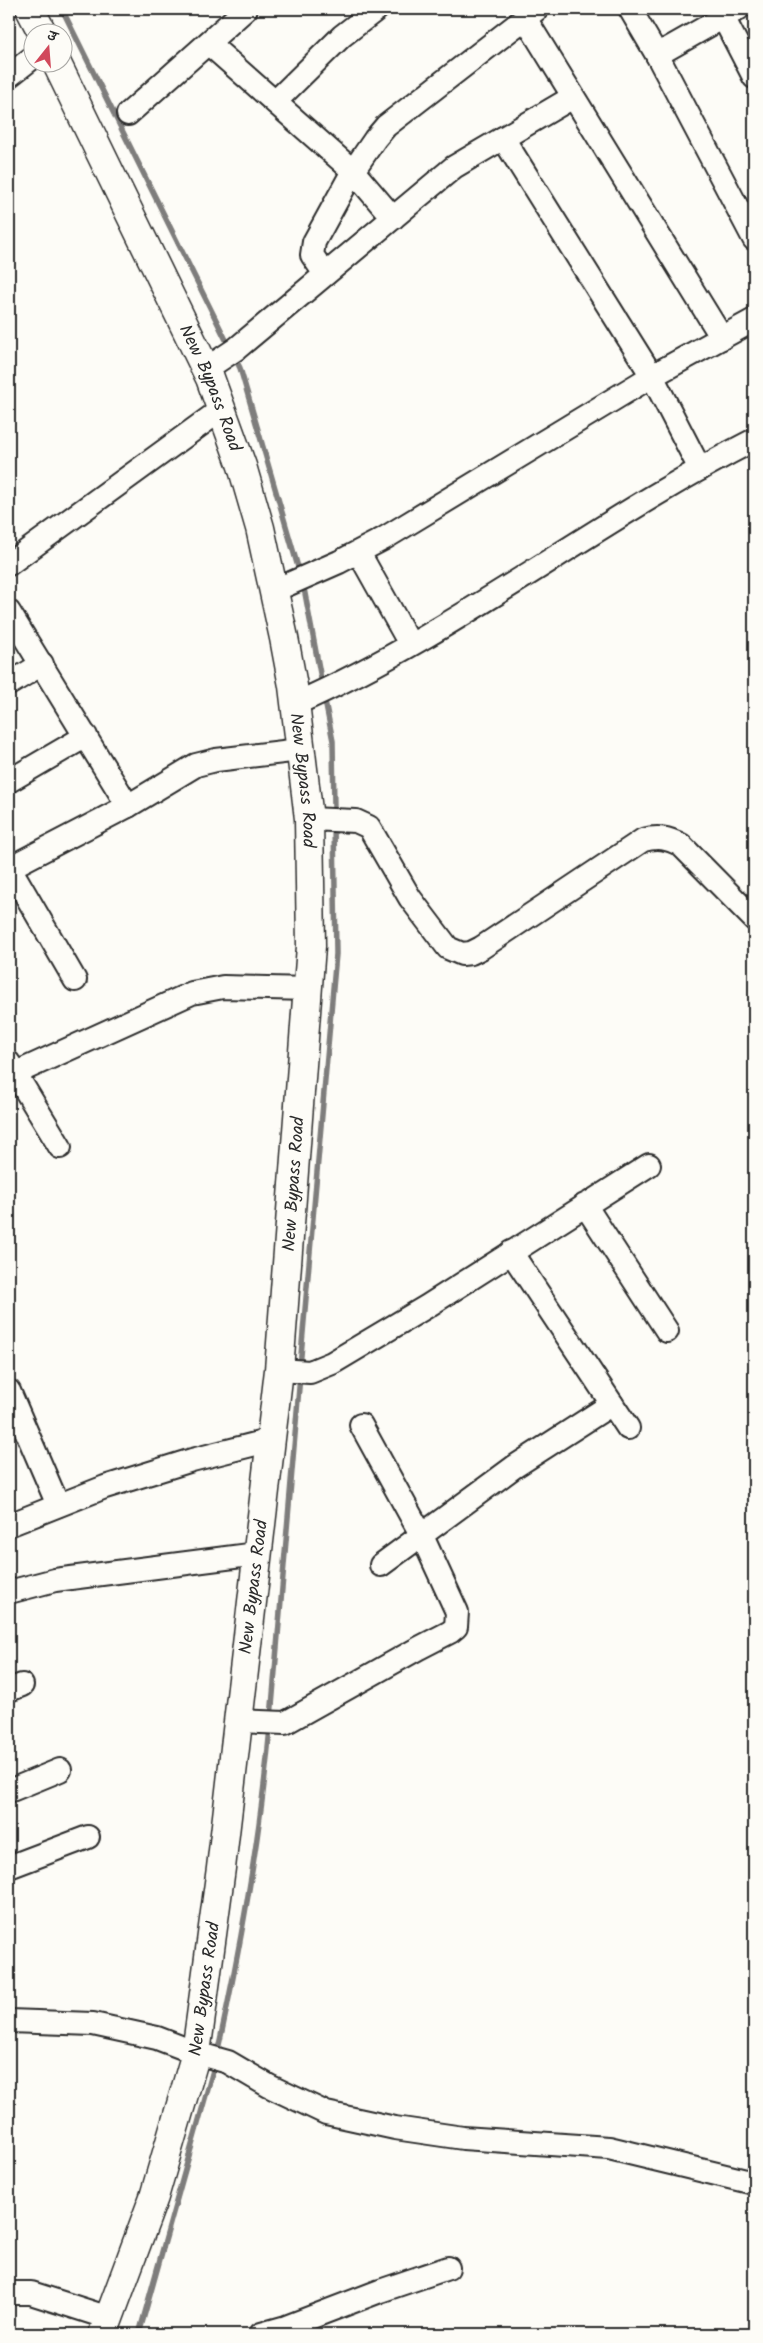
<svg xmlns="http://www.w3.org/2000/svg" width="763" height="2343" font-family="Kalam,'Playpen Sans Deva',sans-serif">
<rect width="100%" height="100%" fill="#fdfcf7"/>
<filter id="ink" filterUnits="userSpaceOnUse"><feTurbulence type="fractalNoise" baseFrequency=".02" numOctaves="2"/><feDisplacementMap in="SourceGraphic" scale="10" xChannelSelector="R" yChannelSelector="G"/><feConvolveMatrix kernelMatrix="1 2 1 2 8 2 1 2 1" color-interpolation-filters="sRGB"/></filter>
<g filter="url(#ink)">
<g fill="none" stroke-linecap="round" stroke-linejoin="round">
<!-- stream -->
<g stroke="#7e7d7b" stroke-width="5.5">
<path d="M 62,9 L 230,348"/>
<path d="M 234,356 L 240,368 L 300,574"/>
<path d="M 303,583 L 322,684"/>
<path d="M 324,696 L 333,741 L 334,809"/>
<path d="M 300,1367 L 336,954 L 334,825"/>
<path d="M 271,1718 L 300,1376"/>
<path d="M 217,2054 C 241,1946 260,1838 270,1728"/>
<path d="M 139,2334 L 215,2063"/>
</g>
<!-- minor casing -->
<g stroke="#2b2b2b" stroke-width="26">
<g id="minor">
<path d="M 630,9 L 657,55 L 754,239"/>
<path d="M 719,9 L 754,77"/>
<path d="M 525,18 L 722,338"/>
<path d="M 208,43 L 353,171 L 393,218"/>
<path d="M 657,55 L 738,9"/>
<path d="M 9,76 L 32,58"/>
<path d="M 275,102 L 342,36 L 377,9"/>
<path d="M 128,114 L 246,9"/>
<path d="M 503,138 L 652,376 L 700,469"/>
<path d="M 325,274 L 312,255 L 314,242 L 353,171 L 375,139 L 386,126 L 537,9"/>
<path d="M 206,369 L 236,349 L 454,167 L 573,97"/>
<path d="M 359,553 L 410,644"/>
<path d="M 9,564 L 222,409"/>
<path d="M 273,591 L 339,562 L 383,539 L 652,376 L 754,320"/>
<path d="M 9,612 L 128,806"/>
<path d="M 9,684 L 42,664"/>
<path d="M 295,704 C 456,633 597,520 754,440"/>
<path d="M 9,781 L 86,736"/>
<path d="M 309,819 L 356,821 L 369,827 L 410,898 L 448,948 L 462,954 L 471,953 L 481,948 L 643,840 C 658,836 668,838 681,845 L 754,919"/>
<path d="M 9,868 L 128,806 L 196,765 L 216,760 L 300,750"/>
<path d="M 10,868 L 75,980"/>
<path d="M 9,1063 L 60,1147"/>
<path d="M 16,1073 L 192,993 L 223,987 L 308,989"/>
<path d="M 585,1205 L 667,1331"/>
<path d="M 511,1252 L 628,1428"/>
<path d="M 279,1370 L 310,1372 L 332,1363 L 426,1307 L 649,1165"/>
<path d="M 9,1391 L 58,1505"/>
<path d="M 9,1525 L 105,1487 L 192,1460 L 271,1440"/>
<path d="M 381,1565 L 514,1467 L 612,1404"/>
<path d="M 9,1592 L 55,1580 L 257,1554"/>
<path d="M 9,1690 L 22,1685"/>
<path d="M 237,1721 L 285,1723 L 419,1648 L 450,1632 L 456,1627 L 457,1612 L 422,1536 L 361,1425"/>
<path d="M 9,1791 L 60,1770"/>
<path d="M 9,1867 L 88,1837"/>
<path d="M 9,2021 L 93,2024 L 157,2038 L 196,2053 L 228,2062 L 269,2086 L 326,2113 L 395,2128 L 463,2138 L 609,2148 L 754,2183"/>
<path d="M 9,2293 L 31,2293 L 109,2318"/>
<path d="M 261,2334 L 286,2327 L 380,2291 L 448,2268"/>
</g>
</g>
<!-- major casing -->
<g stroke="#2b2b2b" stroke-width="31">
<g id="major">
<path d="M 30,9 L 42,32"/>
<path id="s1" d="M 56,62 L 210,378 L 242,466 L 260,528 L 284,638 L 293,686 L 309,819 L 311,946 L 279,1370 L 221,1868 L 196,2053 L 154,2197 L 103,2334"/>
</g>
</g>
<!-- minor -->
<use href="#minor" stroke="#fdfcf7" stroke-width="22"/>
<!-- major -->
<use href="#major" stroke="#fdfcf7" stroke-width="28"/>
</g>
</g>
<g text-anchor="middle" stroke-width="4.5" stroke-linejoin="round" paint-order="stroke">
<!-- street labels -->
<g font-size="18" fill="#2b2b2b" stroke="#fdfcf7">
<text dy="6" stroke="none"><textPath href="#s1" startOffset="361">New Bypass Road</textPath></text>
<text dy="6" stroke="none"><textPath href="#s1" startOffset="766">New Bypass Road</textPath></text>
<text transform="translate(293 1184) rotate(-86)" y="6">New Bypass Road</text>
<text transform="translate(253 1587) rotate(-83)" y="6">New Bypass Road</text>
<text transform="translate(204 1989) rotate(-82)" y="6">New Bypass Road</text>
</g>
</g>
<!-- margin -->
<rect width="763" height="2343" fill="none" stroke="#fdfcf7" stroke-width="30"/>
<rect x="15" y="15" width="733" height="2313" fill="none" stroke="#2b2b2b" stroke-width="2" filter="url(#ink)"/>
<!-- north arrow -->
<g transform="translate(48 48) rotate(17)"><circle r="24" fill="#fdfcf7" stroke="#a9a8a5"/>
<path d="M0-4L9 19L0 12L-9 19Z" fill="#d1495b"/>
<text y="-8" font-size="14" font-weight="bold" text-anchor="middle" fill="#2b2b2b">उ</text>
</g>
</svg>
